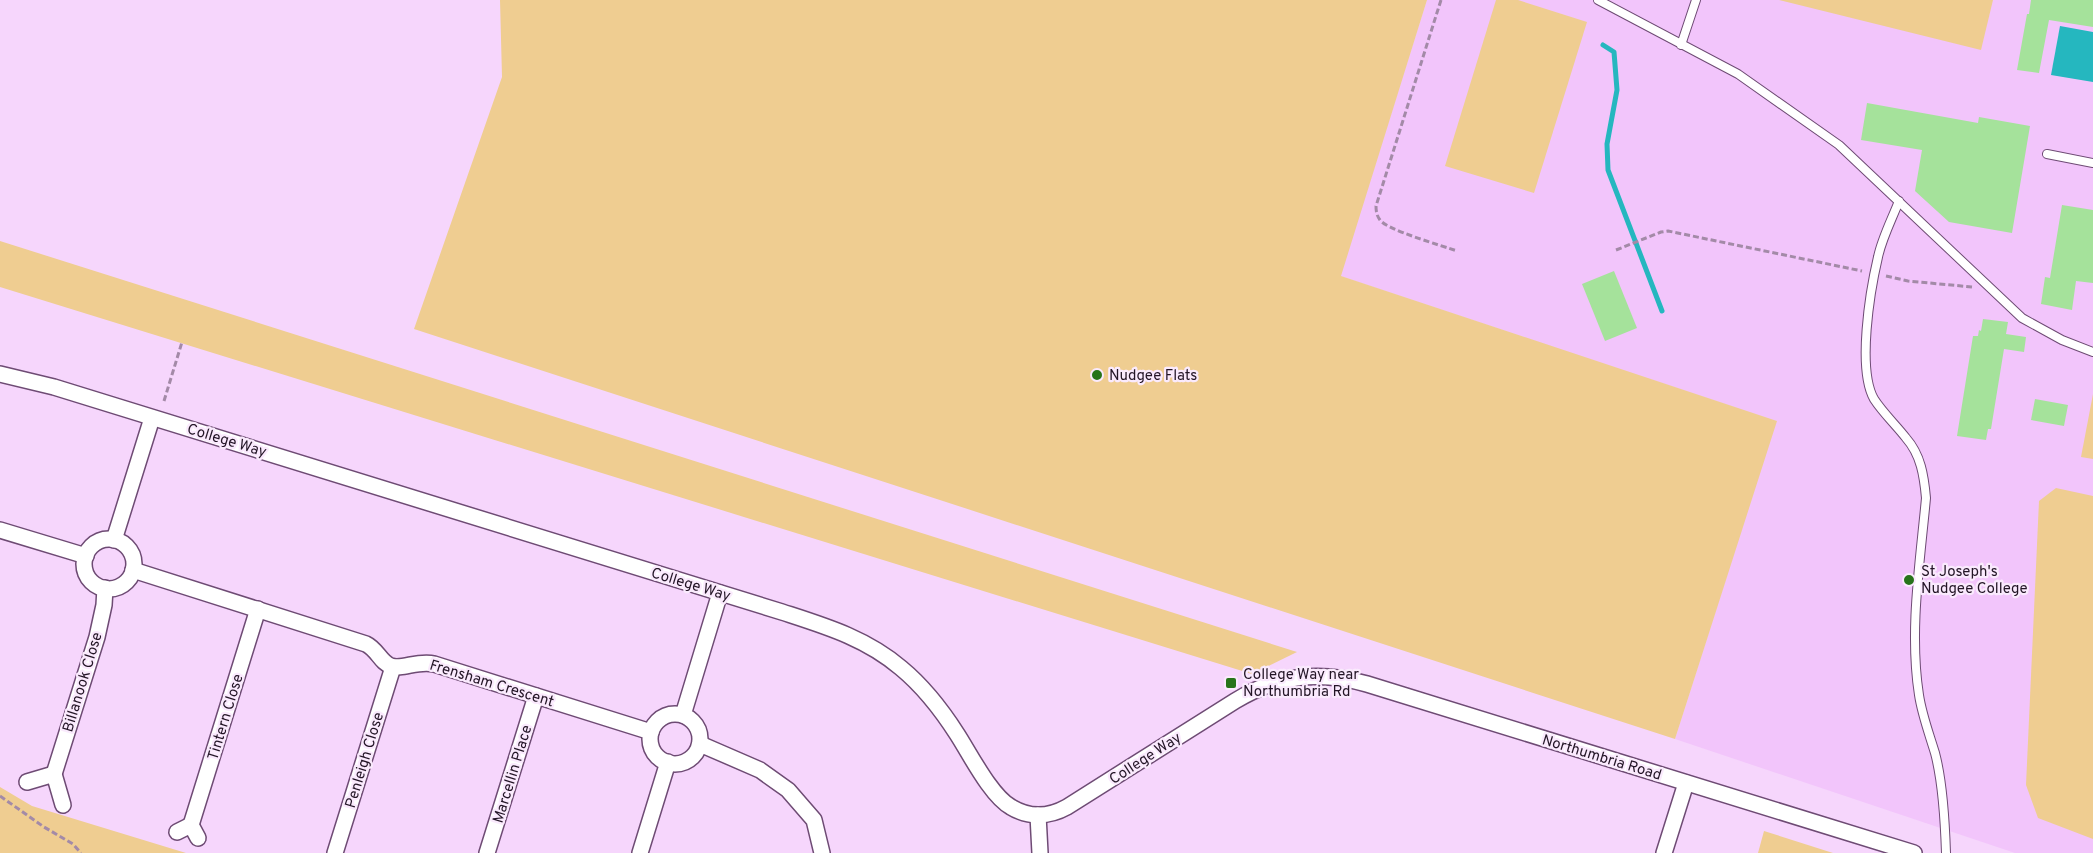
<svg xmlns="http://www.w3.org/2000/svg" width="2093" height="853" font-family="Overpass,sans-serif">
<rect width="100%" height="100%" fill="#f6d6fc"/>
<!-- built -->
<path fill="#f2c5fb" d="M 1427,0 L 2093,0 L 2093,853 L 2015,853 L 1675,739 L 1776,421 L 1340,276 Z"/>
<!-- green -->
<g fill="#efcd91">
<path d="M 500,0 L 1427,0 L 1341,276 L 1777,421 L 1675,739 L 414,329 L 502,77 Z"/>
<path d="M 1496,0 L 1518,0 L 1587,22 L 1534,193 L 1445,166 Z"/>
<path d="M 1779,0 L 1993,0 L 1981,50 Z"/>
<path d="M 0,241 L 1297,652 L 1252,674 L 0,287 Z"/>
<path d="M 2093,394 L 2093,459 L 2081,457 Z"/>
<path d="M 2056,488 L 2093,496 L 2093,839 L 2038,818 L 2026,785 L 2039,501 Z"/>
<path d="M 0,787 L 32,806 L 186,853 L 0,853 Z"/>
<path d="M 1764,831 L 1833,853 L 1758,853 Z"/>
</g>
<!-- water -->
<path fill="#25b7bf" d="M 2060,26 L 2093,32 L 2093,82 L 2051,75 Z"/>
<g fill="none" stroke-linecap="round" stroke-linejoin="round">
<!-- stream -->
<path stroke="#25b7bf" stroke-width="5" d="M 1603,45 L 1614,52 L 1617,90 L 1607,144 L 1608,170 L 1662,311"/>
</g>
<!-- building -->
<g fill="#a5e29b">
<path d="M 2031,0 L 2093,0 L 2093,27 L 2049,20 L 2039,73 L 2017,70 L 2027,14 L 2029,14 Z"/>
<path d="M 1867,103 L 1978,123 L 1979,117 L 2030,126 L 2012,233 L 1949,222 L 1915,191 L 1922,150 L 1861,140 Z"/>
<path d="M 2062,205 L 2093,210 L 2093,283 L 2076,281 L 2072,310 L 2041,304 L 2045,277 L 2050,278 Z"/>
<path d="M 1614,271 L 1637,328 L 1605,341 L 1582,284 Z"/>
<path d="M 1983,319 L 2008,322 L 2006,334 L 2026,337 L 2024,352 L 2004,349 L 1991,429 L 1988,429 L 1986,440 L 1957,436 L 1973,336 L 1978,336 L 1979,330 L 1981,331 Z"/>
<path d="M 2035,399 L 2068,405 L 2064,426 L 2031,420 Z"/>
</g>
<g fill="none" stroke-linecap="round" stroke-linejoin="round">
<!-- lane casing -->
<g stroke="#6e4b74" stroke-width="10">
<g id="lane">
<path d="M 1598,0 L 1738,74 L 1839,145 L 2022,318 L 2062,340 L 2093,352"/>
<path d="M 1681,45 L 1696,0"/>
<path d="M 2047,154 L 2093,163"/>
<path d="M 1899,201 C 1892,219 1882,238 1878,257 C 1870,291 1857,369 1874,399 C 1883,413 1896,425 1906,438 C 1921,455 1924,476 1926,498 C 1920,563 1909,631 1919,695 C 1922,715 1929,733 1935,753 C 1943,783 1945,822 1946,853"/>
</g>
</g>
<!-- street casing -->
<g stroke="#6e4b74" stroke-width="18">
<g id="street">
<path d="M 0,374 L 54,387 L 782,612 C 825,626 866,638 901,668 C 924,687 941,709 957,734 C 970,754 991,796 1011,807 C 1029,818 1049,817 1067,807 L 1235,701 C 1278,675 1319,670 1367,684 L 1914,853"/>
<path d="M 0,530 L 86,556"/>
<circle cx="109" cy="564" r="25"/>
<path d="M 114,540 L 152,418"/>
<path d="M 133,570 L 366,644 C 377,649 381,663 391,666 C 402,670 418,660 434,664 L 651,732"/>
<circle cx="675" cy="739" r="25"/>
<path d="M 683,715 L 720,593"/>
<path d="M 700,744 L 760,770 L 788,790 L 814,820 L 822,853"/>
<path d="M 54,774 L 97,637 L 104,605 L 105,588"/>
<path d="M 27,782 L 54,774 L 63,805"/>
<path d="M 1038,815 L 1040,853"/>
<path d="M 191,825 L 258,609"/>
<path d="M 177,832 L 191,825 L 198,838"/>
<path d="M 335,853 L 393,667"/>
<path d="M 487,853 L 536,696"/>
<path d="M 640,853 L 668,762"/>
<path d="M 1664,853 L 1686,783"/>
</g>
</g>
<!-- path -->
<g stroke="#a38aa7" stroke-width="3" stroke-dasharray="6 3" stroke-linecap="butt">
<path d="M 1441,0 L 1376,206 C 1376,212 1377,216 1380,220 C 1387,230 1443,246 1457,251"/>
<path d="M 1616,250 L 1661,232 L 1668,231 L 1862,271"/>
<path d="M 1886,276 L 1908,281 L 1972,287"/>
<path d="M 164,401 L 182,342"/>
<path d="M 0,796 L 44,827 L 73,844 L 81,853"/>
</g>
<!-- lane -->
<use href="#lane" stroke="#fff" stroke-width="8"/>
<!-- street -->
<use href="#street" stroke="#fff" stroke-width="15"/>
</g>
<!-- markers -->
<g fill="#27741a" stroke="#faeafd" stroke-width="2">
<circle cx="1097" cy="375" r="6"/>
<circle cx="1909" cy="580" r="6"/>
<rect x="1225" y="677" width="12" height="12" rx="3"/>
</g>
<g text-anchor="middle" stroke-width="4.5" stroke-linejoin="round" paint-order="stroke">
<!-- poi labels -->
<g font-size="15" fill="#231526" stroke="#faeafd" text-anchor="start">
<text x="1109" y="380">Nudgee Flats</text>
<text x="1921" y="576">St Joseph's<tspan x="1921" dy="17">Nudgee College</tspan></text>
<text x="1243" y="679">College Way near<tspan x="1243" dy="17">Northumbria Rd</tspan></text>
</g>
<!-- street labels -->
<g font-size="15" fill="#231526" stroke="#faeafd">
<text transform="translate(227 440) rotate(17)" y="5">College Way</text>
<text transform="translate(691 584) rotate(17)" y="5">College Way</text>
<text transform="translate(82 682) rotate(-73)" y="5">Billanook Close</text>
<text transform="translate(492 683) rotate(17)" y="5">Frensham Crescent</text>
<text transform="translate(225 717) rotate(-73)" y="5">Tintern Close</text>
<text transform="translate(1602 757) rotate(17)" y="5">Northumbria Road</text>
<text transform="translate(1145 758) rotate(-33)" y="5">College Way</text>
<text transform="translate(364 760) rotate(-73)" y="5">Penleigh Close</text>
<text transform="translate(512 774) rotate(-73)" y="5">Marcellin Place</text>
</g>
</g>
</svg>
